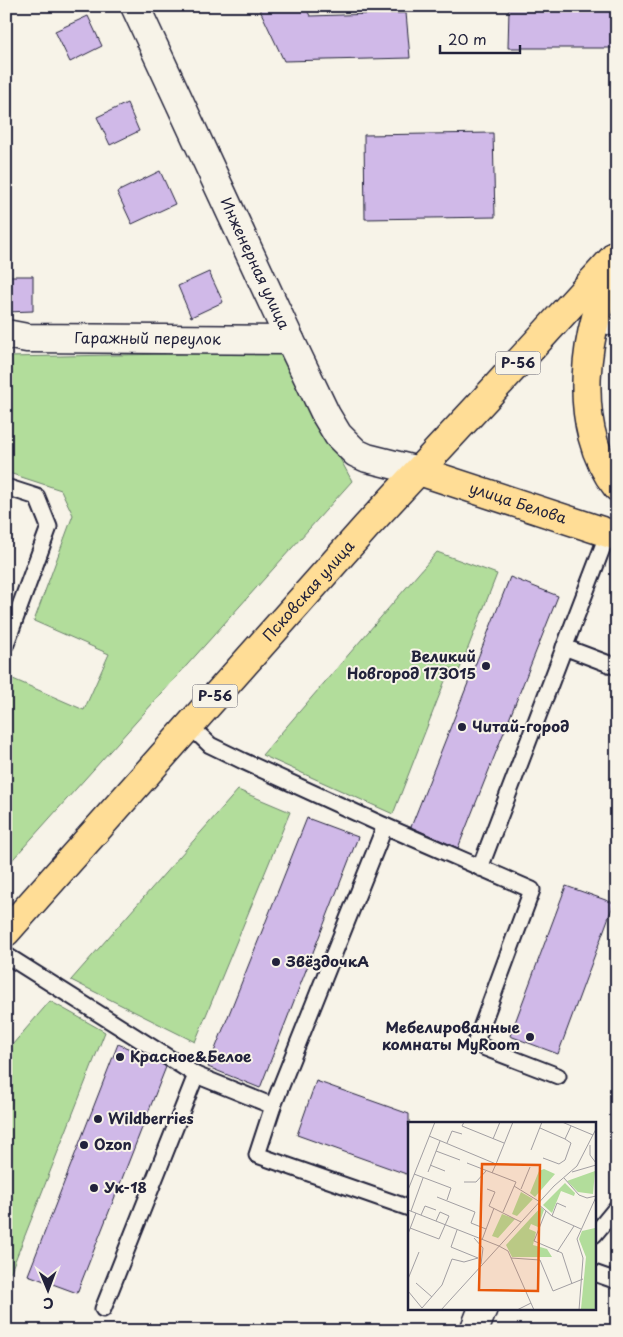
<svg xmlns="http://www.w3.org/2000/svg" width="623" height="1337" font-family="'Playpen Sans',sans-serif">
<rect width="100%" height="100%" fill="#f7f3e8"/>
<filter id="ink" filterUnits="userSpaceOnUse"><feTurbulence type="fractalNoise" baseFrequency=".02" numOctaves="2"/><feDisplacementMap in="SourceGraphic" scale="10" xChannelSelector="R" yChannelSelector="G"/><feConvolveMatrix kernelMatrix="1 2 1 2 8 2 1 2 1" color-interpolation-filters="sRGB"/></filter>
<g filter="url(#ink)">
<!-- green -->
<g fill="#b2dd9b" stroke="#6a806b">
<path d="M 283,352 L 352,481 L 6,867 L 6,697 L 13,679 L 84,710 L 109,654 L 34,621 L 73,515 L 61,490 L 6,472 L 6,357 Z"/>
<path d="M 437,552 L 497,574 L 459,671 L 450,668 L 393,814 L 262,755 Z"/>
<path d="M 238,790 L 290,812 L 195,1042 L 71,980 Z"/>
<path d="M 50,1001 L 105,1032 L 11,1271 L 6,1273 L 6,1052 Z"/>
</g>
<!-- building -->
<g fill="#d0b9e8" stroke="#22223b">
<path d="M 258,6 L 305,6 L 310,16 L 406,13 L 410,58 L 284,61 Z"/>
<path d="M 599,6 L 617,6 L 617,48 L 508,48 L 509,9 L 596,10 Z"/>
<path d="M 88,16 L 102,46 L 70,62 L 55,31 Z"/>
<path d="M 127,103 L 139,131 L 110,145 L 97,117 Z"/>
<path d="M 493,133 L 495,217 L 365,219 L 364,135 Z"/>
<path d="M 160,171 L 175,204 L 132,224 L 117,192 Z"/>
<path d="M 209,272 L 223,302 L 191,317 L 178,286 Z"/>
<path d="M 6,276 L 33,276 L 33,311 L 6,312 Z"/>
<path d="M 510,577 L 558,596 L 458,848 L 411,827 Z"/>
<path d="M 307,818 L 358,837 L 260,1088 L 208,1067 Z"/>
<path d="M 566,886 L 614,903 L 558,1054 L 510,1036 Z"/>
<path d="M 118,1044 L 152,1058 L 166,1067 L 77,1293 L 28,1275 Z"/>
<path d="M 316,1081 L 409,1114 L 409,1175 L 297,1135 Z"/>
</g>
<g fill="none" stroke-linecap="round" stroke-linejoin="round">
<!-- lane casing -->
<g stroke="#22223b" stroke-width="19">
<g id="lane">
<path d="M 595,322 L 617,329"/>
<path d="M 6,487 L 37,497 L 49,527 L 6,644"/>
<path d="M 564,647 L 617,667"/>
<path d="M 189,725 L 210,745 L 243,761 L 385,826 L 532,890 L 475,1044 L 558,1076"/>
<path d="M 385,826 L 273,1106 L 257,1155 L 409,1208"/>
<path d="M 480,868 L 608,533"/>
<path d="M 6,955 L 196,1075 L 273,1106"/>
<path d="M 594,1235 L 617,1207"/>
<path d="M 594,1273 L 617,1281"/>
<path d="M 103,1309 L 196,1075"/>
</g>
</g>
<!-- street casing -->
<g stroke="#22223b" stroke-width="31">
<g id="street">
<path id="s1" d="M 6,334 L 27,338 L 290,340"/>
<path d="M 474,1331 L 483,1308"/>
</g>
</g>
<!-- secondary casing -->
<g stroke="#22223b" stroke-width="31">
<g id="secondary">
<path id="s2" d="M 135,6 L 290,340 L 326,415 L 338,435 L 356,453 L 367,458 L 419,471"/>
</g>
</g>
<!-- primary casing -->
<g stroke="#22223b" stroke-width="31">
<g id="primary">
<path d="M 617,264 C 583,326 570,429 617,487"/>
<path id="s3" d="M 419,471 L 617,536"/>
<path id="s4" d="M 6,932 L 366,527 L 486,398 L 617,254"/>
</g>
</g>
<!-- lane -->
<use href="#lane" stroke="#f7f3e8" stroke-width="15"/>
<!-- street -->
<use href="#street" stroke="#f7f3e8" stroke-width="28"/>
<!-- secondary -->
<use href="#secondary" stroke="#f7f3e8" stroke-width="28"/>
<!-- primary -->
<use href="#primary" stroke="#ffdd96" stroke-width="28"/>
</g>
</g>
<!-- markers -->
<g fill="#22223b" stroke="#f7f3e8" stroke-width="2">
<circle cx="486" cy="666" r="5"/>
<circle cx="462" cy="727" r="5"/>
<circle cx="276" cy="962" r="5"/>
<circle cx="530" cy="1037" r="5"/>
<circle cx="120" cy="1057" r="5"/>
<circle cx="98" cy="1119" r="5"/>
<circle cx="84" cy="1145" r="5"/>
<circle cx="94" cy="1188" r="5"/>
</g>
<g text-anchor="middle" stroke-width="4" stroke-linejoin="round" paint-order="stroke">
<!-- shield labels -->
<g fill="#f7f3e8" stroke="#62616f" stroke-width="1">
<rect x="495.5" y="351.5" width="45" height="23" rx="4"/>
<rect x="192.5" y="684.5" width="45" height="23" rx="4"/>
</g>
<g font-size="14" font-weight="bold" fill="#22223b">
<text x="518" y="368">Р-56</text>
<text x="215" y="701">Р-56</text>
</g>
<!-- street labels -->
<g font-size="15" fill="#22223b" stroke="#f7f3e8">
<text dy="5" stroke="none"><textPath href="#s2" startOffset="284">Инженерная улица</textPath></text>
<text dy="5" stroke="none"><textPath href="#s1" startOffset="142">Гаражный переулок</textPath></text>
<text dy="5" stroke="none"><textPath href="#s3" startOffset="104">улица Белова</textPath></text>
<text dy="5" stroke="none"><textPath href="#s4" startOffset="456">Псковская улица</textPath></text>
</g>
<!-- poi labels -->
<g font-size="15" font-weight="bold" fill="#22223b" stroke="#f7f3e8" text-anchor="start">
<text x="476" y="662" text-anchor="end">Великий<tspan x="476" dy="17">Новгород 173015</tspan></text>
<text x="472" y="732">Читай-город</text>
<text x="286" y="967">ЗвёздочкА</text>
<text x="520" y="1033" text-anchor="end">Мебелированные<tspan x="520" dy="17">комнаты MyRoom</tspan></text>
<text x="130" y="1062">Красное&amp;Белое</text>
<text x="108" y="1124">Wildberries</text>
<text x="94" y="1150">Ozon</text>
<text x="104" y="1193">Ук-18</text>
</g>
</g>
<!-- overview -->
<g transform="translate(408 1122)">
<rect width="188" height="188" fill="#f7f3e8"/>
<path d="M 136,47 L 147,52 L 127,75 L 122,71 L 131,49 ZM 187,49 L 185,72 L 170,70 L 159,59 ZM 157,61 L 167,71 L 166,74 L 153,69 L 144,91 L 135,83 ZM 113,70 L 125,77 L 109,94 L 104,92 ZM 133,85 L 136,88 L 130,105 L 123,102 L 121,107 L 128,110 L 125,123 L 139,127 L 144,135 L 104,135 L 98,123 ZM 94,92 L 107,97 L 90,116 L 84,114 ZM 187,106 L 187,187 L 173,187 L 178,135 L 171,117 L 174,109 Z" fill="#b2dd9b"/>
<path fill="none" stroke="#a29fa3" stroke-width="1" d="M 56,0 L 54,4 L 96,21M 154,0 L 185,13M 132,6 L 157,17 L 163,4M 21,14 L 88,42 L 84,51M 85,17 L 92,0M 39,21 L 44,9 L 54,12M 182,23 L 182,33 L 188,41M 123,28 L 134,0M 28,29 L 52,38M 135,36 L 151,42 L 157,38 L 163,21 L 157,17M 59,41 L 108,60 L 95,90M 88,42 L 105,0M 22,43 L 37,49M 20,50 L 32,19M 164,50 L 188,43M 6,52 L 43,66 L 39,78M 156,56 L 171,73 L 179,76 L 188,74M 56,60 L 68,60 L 78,49M 106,64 L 132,80M 79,67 L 87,70 L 81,84 L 113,100M 113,67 L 122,45M 0,68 L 27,0M 29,75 L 67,90 L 63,101 L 78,107M 130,82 L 144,94 L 173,107M 0,88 L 91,124M 3,89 L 15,56M 138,89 L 126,119 L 154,131 L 164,162M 13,93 L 17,84 L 28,88M 144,94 L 149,81 L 158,85M 2,106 L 31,117 L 41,94 L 32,90 L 28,99M 49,108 L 43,125 L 70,136M 0,112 L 8,91M 66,116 L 75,126 L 73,142M 74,118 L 86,86M 91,124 L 100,129 L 126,188M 149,130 L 166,104M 103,136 L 132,138 L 145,169 L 175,157M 0,157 L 11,130M 8,161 L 24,175M 0,169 L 14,186M 14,186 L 34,163 L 44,137 L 56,140 L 70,136M 33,188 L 146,64 L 169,44 L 188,7M 109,188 L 123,181M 171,188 L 175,136 L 169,117 L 188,75"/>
<path fill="#e8590c" fill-opacity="0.15" stroke="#e8590c" stroke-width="2.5" d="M 74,42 L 132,43 L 130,169 L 71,168 Z"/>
<rect width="188" height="188" fill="none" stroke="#22223b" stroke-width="2.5"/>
</g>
<!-- margin -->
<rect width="623" height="1337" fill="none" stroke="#f7f3e8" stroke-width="25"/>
<rect x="12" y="12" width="598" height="1312" fill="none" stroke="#22223b" stroke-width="2" filter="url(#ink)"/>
<!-- north arrow -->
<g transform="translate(48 1290) rotate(179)" stroke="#f7f3e8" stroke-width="4" paint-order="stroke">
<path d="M0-4L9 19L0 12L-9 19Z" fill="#22223b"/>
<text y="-8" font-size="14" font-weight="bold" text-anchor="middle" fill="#22223b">С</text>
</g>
<!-- scale -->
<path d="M440 45v8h80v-8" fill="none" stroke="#22223b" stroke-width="2.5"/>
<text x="448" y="45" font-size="15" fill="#22223b" stroke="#f7f3e8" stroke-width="4" paint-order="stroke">20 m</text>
</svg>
